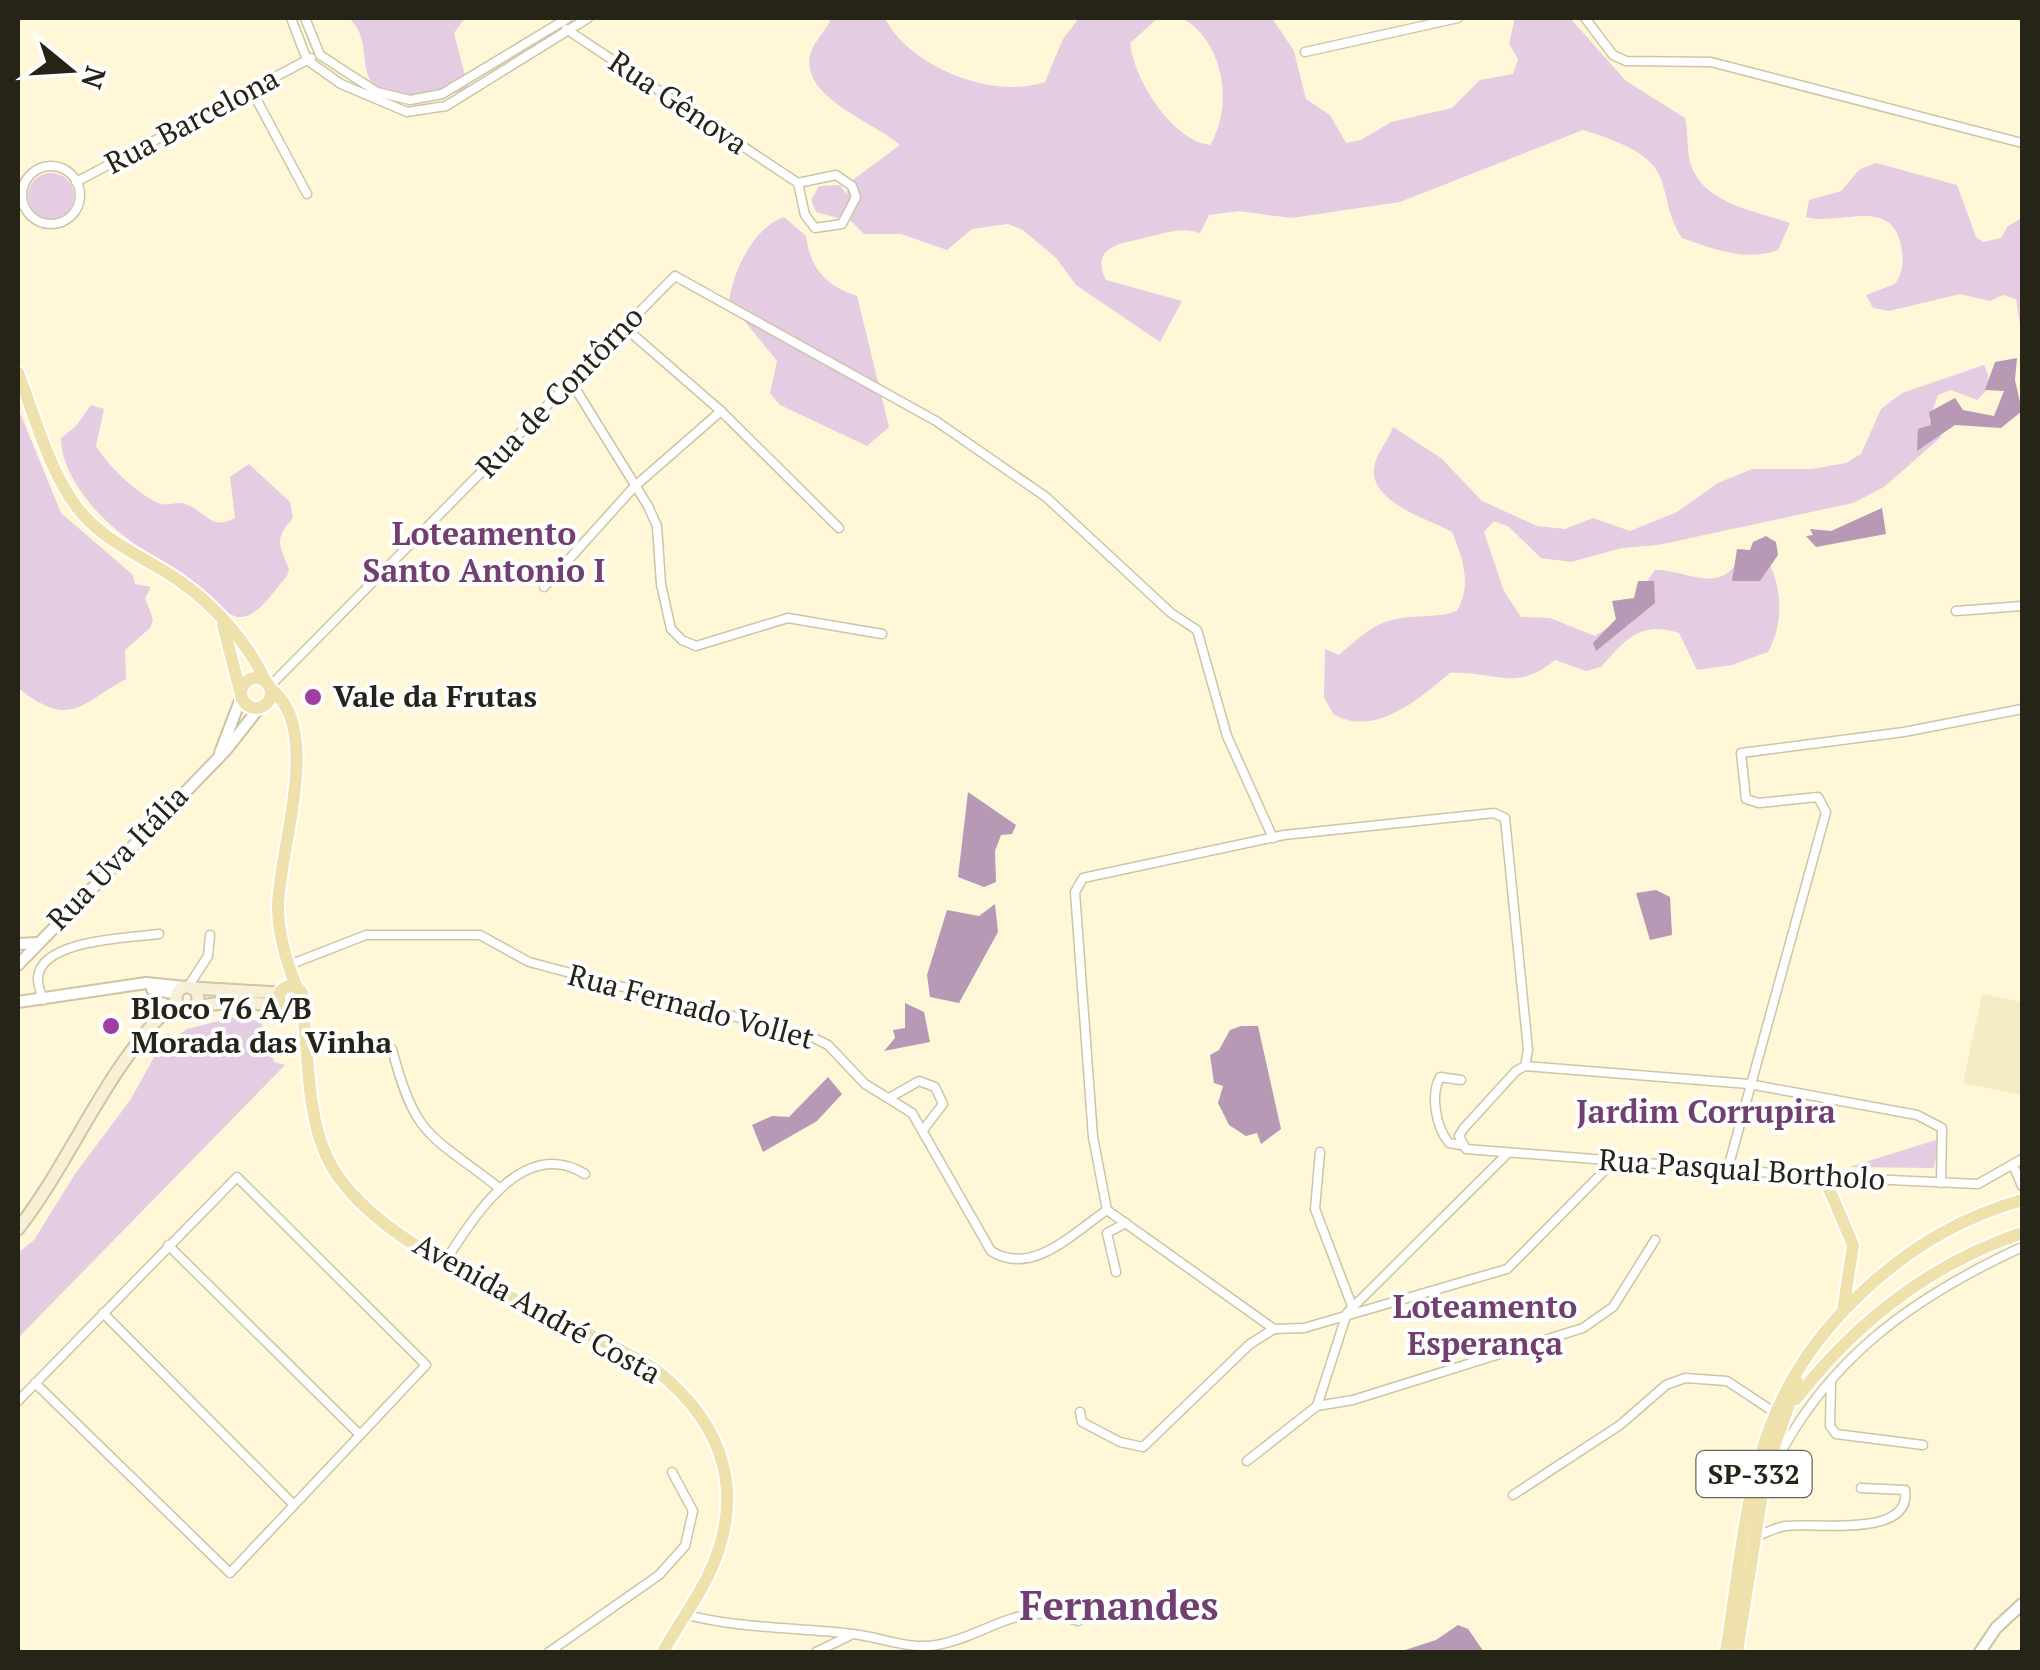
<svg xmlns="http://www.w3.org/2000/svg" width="2040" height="1670" font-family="'PT Serif',serif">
<rect width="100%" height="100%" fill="#fff7d7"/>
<!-- built -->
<path fill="#f5ebc4" d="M 1982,994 L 2022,1002 L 2022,1095 L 1963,1083 Z"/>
<!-- green -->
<g fill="#e4cce2">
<path d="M 349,18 L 465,18 L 454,33 L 469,91 C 445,92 407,107 388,103 C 351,72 376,44 349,18 Z"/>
<path d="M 831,18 L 885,18 C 909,67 994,100 1045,82 L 1063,39 L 1079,18 L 1158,18 L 1130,43 C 1134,80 1172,140 1210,145 C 1234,106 1224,41 1182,18 L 1272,18 L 1294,51 L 1306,99 L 1330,115 L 1346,143 L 1361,140 L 1391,122 L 1452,108 L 1480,80 L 1513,74 L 1518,59 L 1509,44 L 1515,18 L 1570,18 L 1626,81 L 1685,118 C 1689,134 1686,150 1691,165 C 1704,204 1756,211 1790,223 L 1778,250 C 1744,262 1714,249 1682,238 C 1667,214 1669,202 1661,179 C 1652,151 1608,138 1583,130 L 1400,202 L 1291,218 L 1239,211 L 1209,215 L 1200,233 C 1180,226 1164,234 1144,238 C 1119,244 1090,247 1106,280 L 1182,301 L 1160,342 L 1076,285 L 1056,258 L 1023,230 L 1008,224 L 972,229 L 947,250 L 901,234 L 864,234 L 844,214 L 838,218 L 816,212 L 811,200 L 819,186 L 840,185 L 846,194 L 850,182 L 900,145 C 875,122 797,97 811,52 C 815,40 827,30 831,18 Z"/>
<path d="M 1876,163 L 1957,185 L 1976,237 L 1983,242 L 2001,238 L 2008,226 L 2022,218 L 2022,337 L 2016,299 L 2003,295 L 1990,301 L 1960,294 L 1889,311 L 1873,308 L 1866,295 L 1895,284 C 1903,272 1904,260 1901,246 C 1892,195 1837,227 1806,217 L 1809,200 L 1841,191 L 1860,169 Z"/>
<circle cx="51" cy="196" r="23"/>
<path d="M 784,217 L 806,236 C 810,268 826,286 857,296 L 889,427 L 867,446 L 780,405 L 770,393 L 777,361 L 729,302 C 733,271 753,228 784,217 Z"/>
<path d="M 1984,365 C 1992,381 1990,389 1977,400 L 1951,390 L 1938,395 L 1929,421 L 1942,423 L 1941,437 L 1884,487 L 1853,503 L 1658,545 L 1622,548 L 1571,562 L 1541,558 L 1509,527 L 1494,521 L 1484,532 L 1504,591 L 1521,617 L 1550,618 L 1595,636 L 1621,619 L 1655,570 C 1685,569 1718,595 1738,561 L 1769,563 C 1783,591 1783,625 1768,652 L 1732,665 L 1697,670 L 1679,633 C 1640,620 1625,640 1601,667 L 1586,671 L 1555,660 C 1515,693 1495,671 1450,673 C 1418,700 1374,738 1333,714 L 1324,697 L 1325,649 L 1339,655 C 1356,641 1369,626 1392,620 C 1413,614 1435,619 1457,611 C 1472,584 1463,559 1452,532 C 1429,519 1364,501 1375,463 C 1379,450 1389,439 1393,427 L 1441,458 L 1482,501 L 1537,526 L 1565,529 L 1593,518 L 1630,531 L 1677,512 L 1718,483 L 1752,469 L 1812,469 L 1846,463 L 1861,454 L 1881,409 L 1902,393 Z"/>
<path d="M 91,405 L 104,409 L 96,446 C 107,465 139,496 161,504 C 169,506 178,501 185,504 C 204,510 212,532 235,518 L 230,477 L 249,464 L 290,502 L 293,518 C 274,539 279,545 289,569 L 287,576 C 276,588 259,616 242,617 C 229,618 218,604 209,597 C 172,567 124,543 93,507 C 77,488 61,463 61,438 L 76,426 Z"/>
<path d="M 18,408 L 61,513 L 133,575 L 135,584 L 151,587 L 145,598 L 153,619 L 150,628 L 125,650 L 126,679 C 78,705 71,729 18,688 Z"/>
<path d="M 242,1015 L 261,1023 L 274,1062 L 285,1065 L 18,1338 L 18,1253 L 34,1240 L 75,1174 L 131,1099 L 158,1050 L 187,1029 Z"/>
<path d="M 1939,1139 L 1934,1168 L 1849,1167 Z"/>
</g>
<!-- water -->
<g fill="#b798b5">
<path d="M 2017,358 L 2015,380 L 2022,411 L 2001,428 L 1955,425 L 1917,451 L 1918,429 L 1931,425 L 1929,412 L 1955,398 L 1963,410 L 1994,416 L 2004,391 L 1985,390 L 1995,362 Z"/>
<path d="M 1882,508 L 1886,534 L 1816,547 L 1806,536 L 1813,535 L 1810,529 L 1831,531 Z"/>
<path d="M 1766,536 L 1776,542 L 1778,555 L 1760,581 L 1732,581 L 1737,549 L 1750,550 L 1753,542 Z"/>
<path d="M 1638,581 L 1654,581 L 1655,603 L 1596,651 L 1593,643 L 1616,619 L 1612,601 L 1634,598 Z"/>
<path d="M 968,792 L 1016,825 L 1012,834 L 1001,835 L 995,851 L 996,882 L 984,887 L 958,877 Z"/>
<path d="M 1656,890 L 1670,897 L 1672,935 L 1650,940 L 1636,893 Z"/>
<path d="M 995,904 L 998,932 L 959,1003 L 930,997 L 927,975 L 947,910 L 979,916 Z"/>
<path d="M 905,1003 L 924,1012 L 930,1042 L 884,1051 L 895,1038 L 893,1030 L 905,1028 Z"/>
<path d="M 1241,1026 L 1258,1026 L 1281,1129 L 1261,1144 L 1257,1133 L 1246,1136 L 1229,1125 L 1218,1103 L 1223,1086 L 1214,1083 L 1210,1055 L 1219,1050 L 1230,1030 Z"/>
<path d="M 828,1077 L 842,1094 L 817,1121 L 763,1152 L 752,1125 L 772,1116 L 789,1117 Z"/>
<path d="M 1458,1625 L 1468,1629 L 1484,1652 L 1399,1652 L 1436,1640 Z"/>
</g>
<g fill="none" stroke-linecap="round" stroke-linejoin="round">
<!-- minor casing -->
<g stroke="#cdc5a6" stroke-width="11">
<g id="minor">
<path d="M 291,18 L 307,60 L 341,84 L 407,112 L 446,106 L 588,18"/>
<path d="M 305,18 L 320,55 L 377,92 L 410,100 L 442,94 L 568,18"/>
<path d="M 1585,18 L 1613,55 L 1626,61 L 1711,62 L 2022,143"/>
<path d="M 566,29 L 798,183"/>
<path d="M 1305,52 L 1458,18"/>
<path d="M 252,91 L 307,194"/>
<circle cx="51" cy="195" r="29"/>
<path d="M 836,175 L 852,186 L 856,197 L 842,224 L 815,228 L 805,215 L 798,183 Z"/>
<path d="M 76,182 L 311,58"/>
<path d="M 623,326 L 721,411 L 839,528"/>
<path d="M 570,380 L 648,506 L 657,526 L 661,584 L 671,629 L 682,640 L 696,646 L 788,618 L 882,634"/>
<path d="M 544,587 L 634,487 L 721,411"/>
<path d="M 1956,611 L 2022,606"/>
<path d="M 270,686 L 675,276 L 936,421 L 1046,497 L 1171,613 L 1197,630 L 1227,736 L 1273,838"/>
<path d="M 289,965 L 366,935 L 480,935 L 529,962 L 812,1037 L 828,1045 L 865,1084 L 912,1113 L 991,1251 C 1032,1277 1073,1233 1107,1210"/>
<path d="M 188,987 L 208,956 L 210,935"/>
<path d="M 43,1000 C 41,994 37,983 38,977 C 42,939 131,938 159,934"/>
<path d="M 392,1049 C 415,1138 430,1134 498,1187"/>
<path d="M 1525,1066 L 1749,1084 L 1917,1115 L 1942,1128 L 1941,1183"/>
<path d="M 889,1098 L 919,1081 L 935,1087 L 943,1104 L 923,1130"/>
<path d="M 1461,1145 L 1449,1143 C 1436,1127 1430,1095 1440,1077 L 1461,1080"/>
<path d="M 1320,1152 L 1315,1209 L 1352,1306"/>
<path d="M 1613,1162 L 1507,1269 L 1304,1328 L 1274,1329 L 1107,1210 L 1093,1137 L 1075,892 L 1083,878 L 1284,835 L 1494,813 L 1505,818 L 1528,1050 L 1525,1066 L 1516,1071 L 1464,1128 L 1459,1136 L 1466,1149 L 1824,1177 L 1978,1184 L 2022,1159"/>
<path d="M 2014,1167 L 2022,1186"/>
<path d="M 1728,1168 L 1826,812 L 1818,797 L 1759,803 L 1746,799 L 1741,753 L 1904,732 L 2022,709"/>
<path d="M 168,1245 L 360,1435"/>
<path d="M 444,1263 C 473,1219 522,1135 585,1174"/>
<path d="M 1116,1272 L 1107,1233 L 1126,1223"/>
<path d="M 103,1313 L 294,1505"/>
<path d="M 1831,1381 L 1830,1426 L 1836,1434 L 1923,1445"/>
<path d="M 18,1401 L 237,1177 L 426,1365 L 230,1573 L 35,1383"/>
<path d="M 1317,1406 L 1347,1313 L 1506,1155"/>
<path d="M 1080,1412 L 1082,1422 L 1120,1442 L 1143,1447 L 1250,1344 L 1274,1329"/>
<path d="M 1247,1461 L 1317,1406 L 1353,1400 L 1583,1328 L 1613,1307 L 1655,1240"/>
<path d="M 1771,1472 C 1824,1360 1912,1298 2022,1247"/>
<path d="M 1513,1495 L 1620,1425 L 1666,1385 L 1685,1378 L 1727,1381 L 1774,1412"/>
<path d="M 1755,1537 C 1765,1533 1775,1528 1785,1526 C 1815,1522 1912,1539 1905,1490 L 1861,1488"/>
<path d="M 683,1614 C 740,1629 795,1627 853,1634 C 880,1637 909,1650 937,1645 C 992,1635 1016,1598 1078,1621"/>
<path d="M 549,1652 L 659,1575 L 685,1546 L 693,1511 L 672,1472"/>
<path d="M 816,1652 L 849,1636"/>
</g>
</g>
<!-- tertiary casing -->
<g stroke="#cdc5a6" stroke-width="14">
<g id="tertiary">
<path d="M 220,753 L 241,698"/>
<path d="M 18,944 L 37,943"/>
<path d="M 18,965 L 226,750 L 259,708"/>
<path d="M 152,989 L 177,994"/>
<path d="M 18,1002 L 146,983 L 185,987"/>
<path d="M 1980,1652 L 1996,1628 L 2022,1604"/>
</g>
</g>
<!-- secondary casing -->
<g stroke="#cdc5a6" stroke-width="15">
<g id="secondary">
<circle cx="187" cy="998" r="11"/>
<path d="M 193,988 L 279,993"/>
<path d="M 194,1007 L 235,1001 L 280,1006"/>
<path d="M 18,1229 C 74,1157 107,1063 176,1001"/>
</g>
</g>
<!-- primary casing -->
<g stroke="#fff" stroke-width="16">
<g id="primary">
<path d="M 18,373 C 35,416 48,468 76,506 C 101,541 147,558 181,582 C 214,605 248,643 265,680"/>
<path d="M 223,625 L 240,691"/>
<circle cx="256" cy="693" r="15"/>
<path d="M 272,690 C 323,730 279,849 278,906 C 278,934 286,961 297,988"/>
<circle cx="291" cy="998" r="12"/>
<path d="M 302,1004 C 309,1052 306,1111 326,1155 C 370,1255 565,1313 656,1370 C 726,1426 748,1497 706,1580 C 693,1605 676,1628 663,1652"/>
<path d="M 1824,1177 L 1853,1245 L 1843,1311"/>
<path d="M 1796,1399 C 1855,1323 1930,1264 2022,1233"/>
<path d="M 1726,1652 C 1750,1501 1748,1395 1870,1285 C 1916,1244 1963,1217 2022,1200"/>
<path d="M 1737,1652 L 1766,1469 L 1797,1382"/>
</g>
</g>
<!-- minor -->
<use href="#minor" stroke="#fff" stroke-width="8"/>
<!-- tertiary -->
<use href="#tertiary" stroke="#fff" stroke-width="10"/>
<!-- secondary -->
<use href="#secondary" stroke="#f7f0d6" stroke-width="11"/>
<!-- primary -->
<use href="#primary" stroke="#efe1ac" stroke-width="12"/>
</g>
<!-- markers -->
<g fill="#a23da2" stroke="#fff" stroke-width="4">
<circle cx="313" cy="697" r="10"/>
<circle cx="111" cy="1026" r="10"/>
</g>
<g text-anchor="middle" stroke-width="8" stroke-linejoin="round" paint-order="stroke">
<!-- shield labels -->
<rect fill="#fff" stroke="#67655d" stroke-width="2.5" x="1696.5" y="1451" width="115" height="46" rx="8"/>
<g font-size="28" font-weight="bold" fill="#262317">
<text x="1754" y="1484">SP-332</text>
</g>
<!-- street labels -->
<g font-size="30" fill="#262317" stroke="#fff">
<text transform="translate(678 103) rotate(34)" y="10">Rua Gênova</text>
<text transform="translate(192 121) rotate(-28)" y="10">Rua Barcelona</text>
<text transform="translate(560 392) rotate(-46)" y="10">Rua de Contôrno</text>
<text transform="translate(118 858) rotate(-46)" y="10">Rua Uva Itália</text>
<text transform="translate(691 1007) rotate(15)" y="10">Rua Fernado Vollet</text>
<text transform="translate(1742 1170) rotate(4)" y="10">Rua Pasqual Bortholo</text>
<text transform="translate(537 1309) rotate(29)" y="10">Avenida André Costa</text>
</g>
<!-- poi labels -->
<g font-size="30" font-weight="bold" fill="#262317" stroke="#fff" text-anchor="start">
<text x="333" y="707">Vale da Frutas</text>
<text x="131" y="1019">Bloco 76 A/B<tspan x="131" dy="34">Morada das Vinha</tspan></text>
</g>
<!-- neighbourhood labels -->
<g font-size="32" font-weight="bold" fill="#713f70" stroke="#fff">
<text x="484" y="545">Loteamento<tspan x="484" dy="37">Santo Antonio I</tspan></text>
<text x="1706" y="1123">Jardim Corrupira</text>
<text x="1485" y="1318">Loteamento<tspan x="1485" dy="37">Esperança</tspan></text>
</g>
<!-- district labels -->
<g font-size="40" font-weight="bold" fill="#713f70" stroke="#fff">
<text x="1119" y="1620">Fernandes</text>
</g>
</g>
<!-- border -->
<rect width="2040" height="1670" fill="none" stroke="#262317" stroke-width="40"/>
<!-- north arrow -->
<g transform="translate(70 70) rotate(108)" stroke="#ffffff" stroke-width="8" paint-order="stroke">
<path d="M0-8L18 38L0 25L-18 38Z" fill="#262317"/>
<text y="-15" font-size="28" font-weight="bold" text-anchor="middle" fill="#262317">N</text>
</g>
</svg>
